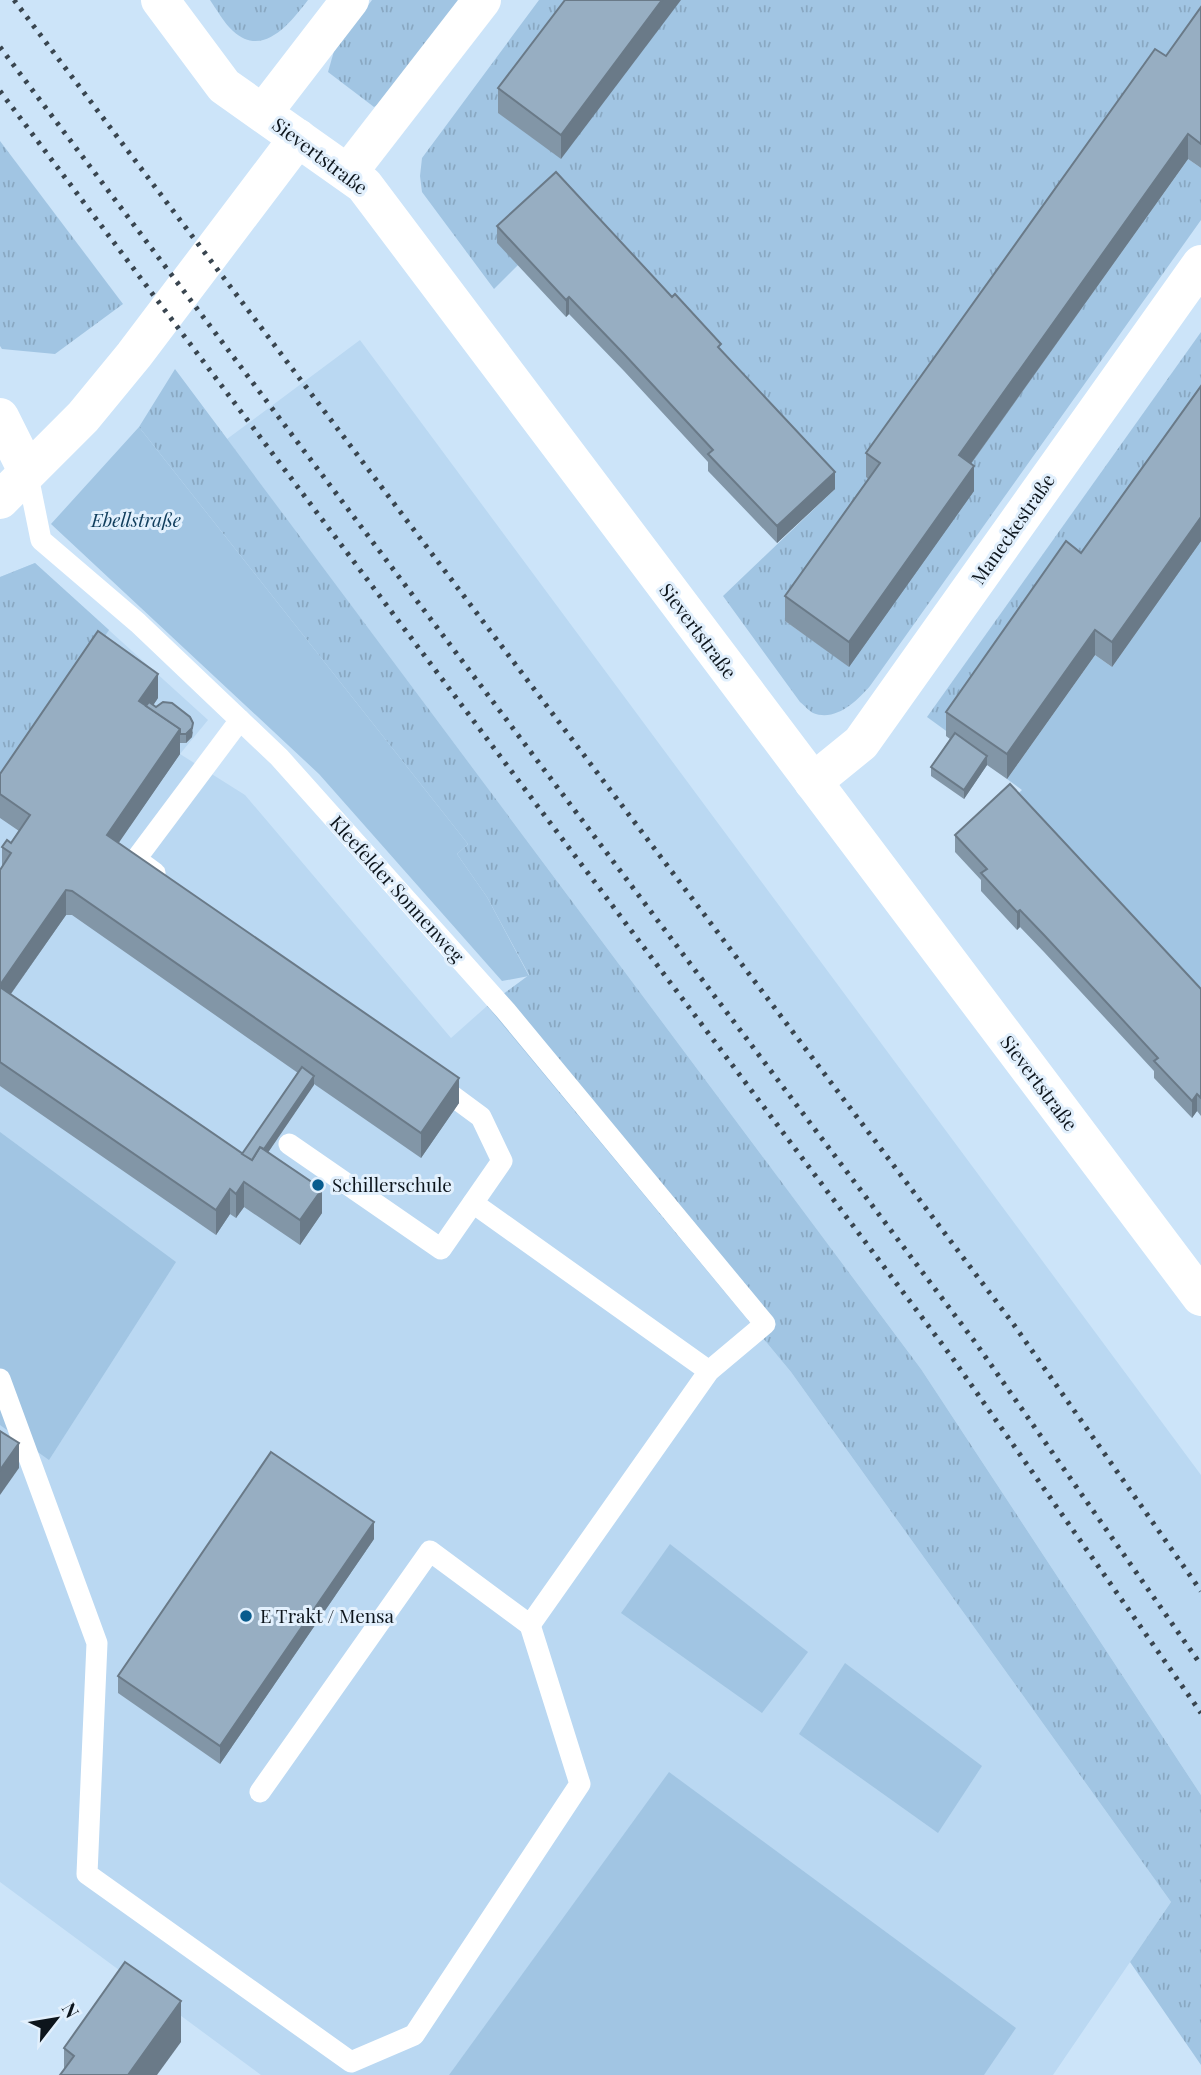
<svg xmlns="http://www.w3.org/2000/svg" width="1201" height="2075" font-family="'Playfair Display',serif">
<defs>
<pattern id="grass-tufts" width="24" height="20" patternUnits="userSpaceOnUse" patternTransform="scale(1.75)"><rect width="24" height="20" fill="#a1c5e3"/><path d="M3 7l-1-3M5 7V3M7 7l1-3M15 17l-1-3M17 17v-4M19 17l1-3" fill="none" stroke="#89a8c2"/></pattern>
</defs>
<rect width="100%" height="100%" fill="#cce4f9"/>
<!-- built -->
<g fill="#bad8f2">
<path d="M 360,340 L 1201,1475 L 1201,1795 L 921,1369 L 227,439 Z"/>
<path d="M 35,563 L 208,720 L 180,754 L 245,795 L 451,1038 L 487,1006 L 791,1372 L 1171,1902 L 1053,2075 L 261,2075 L 0,1882 L 0,577 Z"/>
</g>
<!-- grass -->
<g fill="url(#grass-tufts)">
<path d="M 210,0 L 308,0 C 291,22 263,59 233,31 C 224,23 217,10 210,0 Z"/>
<path d="M 372,0 L 467,0 L 397,93 L 374,107 L 328,72 L 334,51 Z"/>
<path d="M 539,0 L 1201,0 L 1201,31 L 866,477 L 880,487 L 785,621 L 849,666 L 959,480 L 1188,159 L 1201,168 L 1201,220 L 870,686 C 857,701 836,722 813,713 C 809,711 804,705 800,702 L 723,596 L 834,490 L 498,243 L 518,265 L 494,289 L 422,192 L 420,176 L 422,158 Z"/>
<path d="M 0,141 L 123,304 L 55,354 L 2,349 L 0,346 Z"/>
<path d="M 1201,332 L 1201,412 L 949,733 L 927,717 Z"/>
<path d="M 175,369 L 921,1369 L 1201,1795 L 1201,2065 L 1130,1962 L 1171,1902 L 791,1372 L 487,1006 L 529,975 L 487,897 L 457,854 L 468,844 L 139,427 Z"/>
<path d="M 35,563 L 109,630 L 0,797 L 0,577 Z"/>
</g>
<!-- green -->
<g fill="#a1c5e3">
<path d="M 139,427 L 468,844 L 457,854 L 487,897 L 529,976 L 502,981 L 319,774 L 51,524 Z"/>
<path d="M 1201,540 L 1201,1006 L 1010,801 L 1022,790 L 1007,779 L 1095,655 L 1112,667 Z"/>
<path d="M 0,1132 L 176,1262 L 49,1460 L 0,1425 Z"/>
<path d="M 670,1544 L 808,1652 L 762,1713 L 621,1613 Z"/>
<path d="M 845,1663 L 982,1766 L 938,1833 L 799,1734 Z"/>
<path d="M 669,1772 L 1016,2028 L 984,2075 L 449,2075 Z"/>
</g>
<g fill="none" stroke-linecap="round" stroke-linejoin="round">
<!-- service -->
<g stroke="#fff" stroke-width="21">
<path d="M 27,471 L 41,540 L 138,623 L 279,757 L 506,1011 L 765,1324 L 709,1371 L 530,1625 L 430,1551 L 260,1792"/>
<path d="M 155,873 L 136,859 L 240,720"/>
<path d="M 289,1144 L 441,1249 L 502,1161 L 481,1117 L 435,1083"/>
<path d="M 473,1203 L 709,1371"/>
<path d="M 0,1379 L 97,1643 L 87,1874 L 351,2062 L 414,2035 L 580,1784 L 530,1625"/>
</g>
<!-- minor -->
<g stroke="#fff" stroke-width="38">
<path d="M 160,0 L 224,86 L 364,185 L 1201,1297"/>
<path d="M 263,113 L 350,0"/>
<path d="M 348,173 L 482,0"/>
<path d="M 0,417 L 27,471"/>
<path d="M 0,500 L 83,417 L 134,355 L 298,138"/>
<path d="M 813,782 L 861,743 L 1201,264"/>
</g>
<!-- rail -->
<g stroke="#39454f" stroke-width="5" stroke-dasharray="3.5 7" stroke-linecap="butt">
<path d="M 14,0 L 1014,1325 L 1201,1591"/>
<path d="M 0,47 L 975,1342 L 1201,1665"/>
<path d="M 0,91 L 951,1356 L 1201,1713"/>
</g>
</g>
<!-- wall -->
<g fill="#8296a7" fill-rule="evenodd">
<path d="M 565,0 L 561,159 L 498,113 L 498,88 Z"/>
<path d="M 1201,7 L 1201,168 L 1188,159 L 971,464 L 974,491 L 849,667 L 785,621 L 785,596 L 868,479 L 866,477 L 866,453 L 1166,56 Z"/>
<path d="M 497,226 L 721,350 L 835,489 L 777,543 L 708,471 L 708,462 L 624,371 L 569,314 L 566,317 L 497,243 Z"/>
<path d="M 1201,386 L 1201,541 L 1112,667 L 1095,655 L 1007,779 L 987,765 L 964,799 L 931,776 L 931,767 L 950,739 L 946,736 L 946,712 L 1081,553 Z"/>
<path d="M 158,698 L 153,705 L 193,732 L 192,737 L 186,743 L 180,743 L 180,754 L 118,843 L 459,1103 L 421,1158 L 314,1084 L 268,1152 L 322,1213 L 300,1245 L 244,1207 L 236,1218 L 230,1214 L 216,1235 L 0,1086 L 0,870 L 2,867 L 2,847 L 11,843 L 19,831 L 0,818 L 0,774 ZM 66,915 L 72,915 L 298,1073 L 242,1154 L 11,994 Z"/>
<path d="M 955,835 L 1201,989 L 1201,1116 L 1197,1111 L 1192,1118 L 1154,1078 L 1154,1071 L 1044,952 L 1020,927 L 1017,930 L 981,891 L 981,880 L 955,852 Z"/>
<path d="M 374,1539 L 220,1764 L 118,1693 L 118,1676 Z"/>
<path d="M 181,2042 L 64,2070 L 64,2048 Z"/>
</g>
<!-- shaded-wall -->
<g fill="#6a7a88">
<path d="M 662,0 L 681,0 L 561,159 L 561,135 Z"/>
<path d="M 1188,134 L 1188,159 L 959,480 L 959,455 Z"/>
<path d="M 569,297 L 569,314 L 566,317 L 566,300 Z"/>
<path d="M 974,466 L 974,491 L 849,667 L 849,642 Z"/>
<path d="M 835,472 L 835,489 L 777,543 L 777,526 Z"/>
<path d="M 1201,517 L 1201,541 L 1112,667 L 1112,642 Z"/>
<path d="M 1095,630 L 1095,655 L 1007,779 L 1007,754 Z"/>
<path d="M 158,674 L 158,698 L 148,713 L 139,701 Z"/>
<path d="M 193,723 L 192,737 L 186,743 L 186,734 Z"/>
<path d="M 180,729 L 180,754 L 107,860 L 107,835 Z"/>
<path d="M 987,756 L 987,765 L 964,799 L 964,790 Z"/>
<path d="M 66,890 L 66,915 L 0,1009 L 0,985 Z"/>
<path d="M 1020,910 L 1020,927 L 1017,930 L 1017,912 Z"/>
<path d="M 314,1076 L 314,1085 L 248,1182 L 248,1173 Z"/>
<path d="M 459,1078 L 459,1103 L 421,1158 L 421,1133 Z"/>
<path d="M 1197,1094 L 1197,1111 L 1192,1118 L 1192,1101 Z"/>
<path d="M 244,1182 L 244,1207 L 236,1218 L 236,1194 Z"/>
<path d="M 230,1189 L 230,1214 L 216,1235 L 216,1210 Z"/>
<path d="M 322,1189 L 322,1213 L 300,1245 L 300,1220 Z"/>
<path d="M 19,1443 L 19,1468 L 0,1495 L 0,1470 Z"/>
<path d="M 374,1522 L 374,1539 L 220,1764 L 220,1746 Z"/>
<path d="M 181,2001 L 181,2042 L 157,2075 L 128,2075 Z"/>
</g>
<!-- building -->
<g fill="#97aec2" stroke="#6a7a88" stroke-width="2">
<path d="M 565,0 L 662,0 L 561,135 L 498,88 Z"/>
<path d="M 1201,7 L 1201,144 L 1188,134 L 959,455 L 974,466 L 849,642 L 785,596 L 880,463 L 866,453 L 1155,49 L 1166,56 Z"/>
<path d="M 556,172 L 672,297 L 675,294 L 721,344 L 718,347 L 835,472 L 777,526 L 708,454 L 713,450 L 624,354 L 569,297 L 566,300 L 497,226 Z"/>
<path d="M 1201,386 L 1201,517 L 1112,642 L 1095,630 L 1007,754 L 946,712 L 1066,541 L 1081,553 Z"/>
<path d="M 98,631 L 158,674 L 139,701 L 180,729 L 107,835 L 459,1078 L 421,1133 L 72,891 L 66,890 L 0,985 L 0,870 L 11,853 L 2,847 L 7,840 L 11,843 L 30,815 L 0,794 L 0,774 Z"/>
<path d="M 149,702 L 156,707 L 163,702 L 172,703 L 190,717 L 193,723 L 192,728 L 186,734 L 180,734 L 180,729 L 146,706 Z"/>
<path d="M 955,733 L 987,756 L 964,790 L 931,767 Z"/>
<path d="M 1010,784 L 1201,989 L 1201,1098 L 1197,1094 L 1192,1101 L 1154,1061 L 1158,1058 L 1044,935 L 1020,910 L 1017,912 L 981,873 L 987,869 L 955,835 Z"/>
<path d="M 0,987 L 252,1160 L 260,1147 L 322,1189 L 300,1220 L 244,1182 L 236,1194 L 230,1189 L 216,1210 L 0,1062 Z"/>
<path d="M 302,1067 L 314,1076 L 264,1149 L 260,1147 L 252,1160 L 242,1154 Z"/>
<path d="M 0,1431 L 19,1443 L 0,1470 Z"/>
<path d="M 271,1452 L 374,1522 L 220,1746 L 118,1676 Z"/>
<path d="M 125,1962 L 181,2001 L 128,2075 L 60,2075 L 74,2056 L 64,2048 Z"/>
</g>
<!-- markers -->
<g fill="#085c8e" stroke="#e2f0fd" stroke-width="2.5">
<circle cx="318" cy="1185" r="7"/>
<circle cx="246" cy="1616" r="7"/>
</g>
<g text-anchor="middle" stroke-width="6" stroke-linejoin="round" paint-order="stroke">
<!-- street labels -->
<g font-size="19" fill="#0d151c" stroke="#e2f0fd">
<text transform="translate(320 156) rotate(37)" y="7">Sievertstraße</text>
<text transform="translate(1013 529) rotate(-55)" y="7">Maneckestraße</text>
<text transform="translate(698 631) rotate(53)" y="7">Sievertstraße</text>
<text transform="translate(397 889) rotate(48)" y="7">Kleefelder Sonnenweg</text>
<text transform="translate(1039 1083) rotate(53)" y="7">Sievertstraße</text>
</g>
<!-- park labels -->
<g font-size="19" font-style="italic" fill="#113e5d" stroke="#e2f0fd">
<text x="136" y="527">Ebellstraße</text>
</g>
<!-- poi labels -->
<g font-size="19" fill="#0d151c" stroke="#e2f0fd" text-anchor="start">
<text x="332" y="1192">Schillerschule</text>
<text x="260" y="1623">E Trakt / Mensa</text>
</g>
</g>
<!-- north arrow -->
<g transform="translate(56 2019) rotate(59)" stroke="#e2f0fd" stroke-width="5" paint-order="stroke">
<path d="M0-5L12 26L0 18L-12 26Z" fill="#0d151c"/>
<text y="-10" font-size="19" font-weight="bold" text-anchor="middle" fill="#0d151c">N</text>
</g>
</svg>
